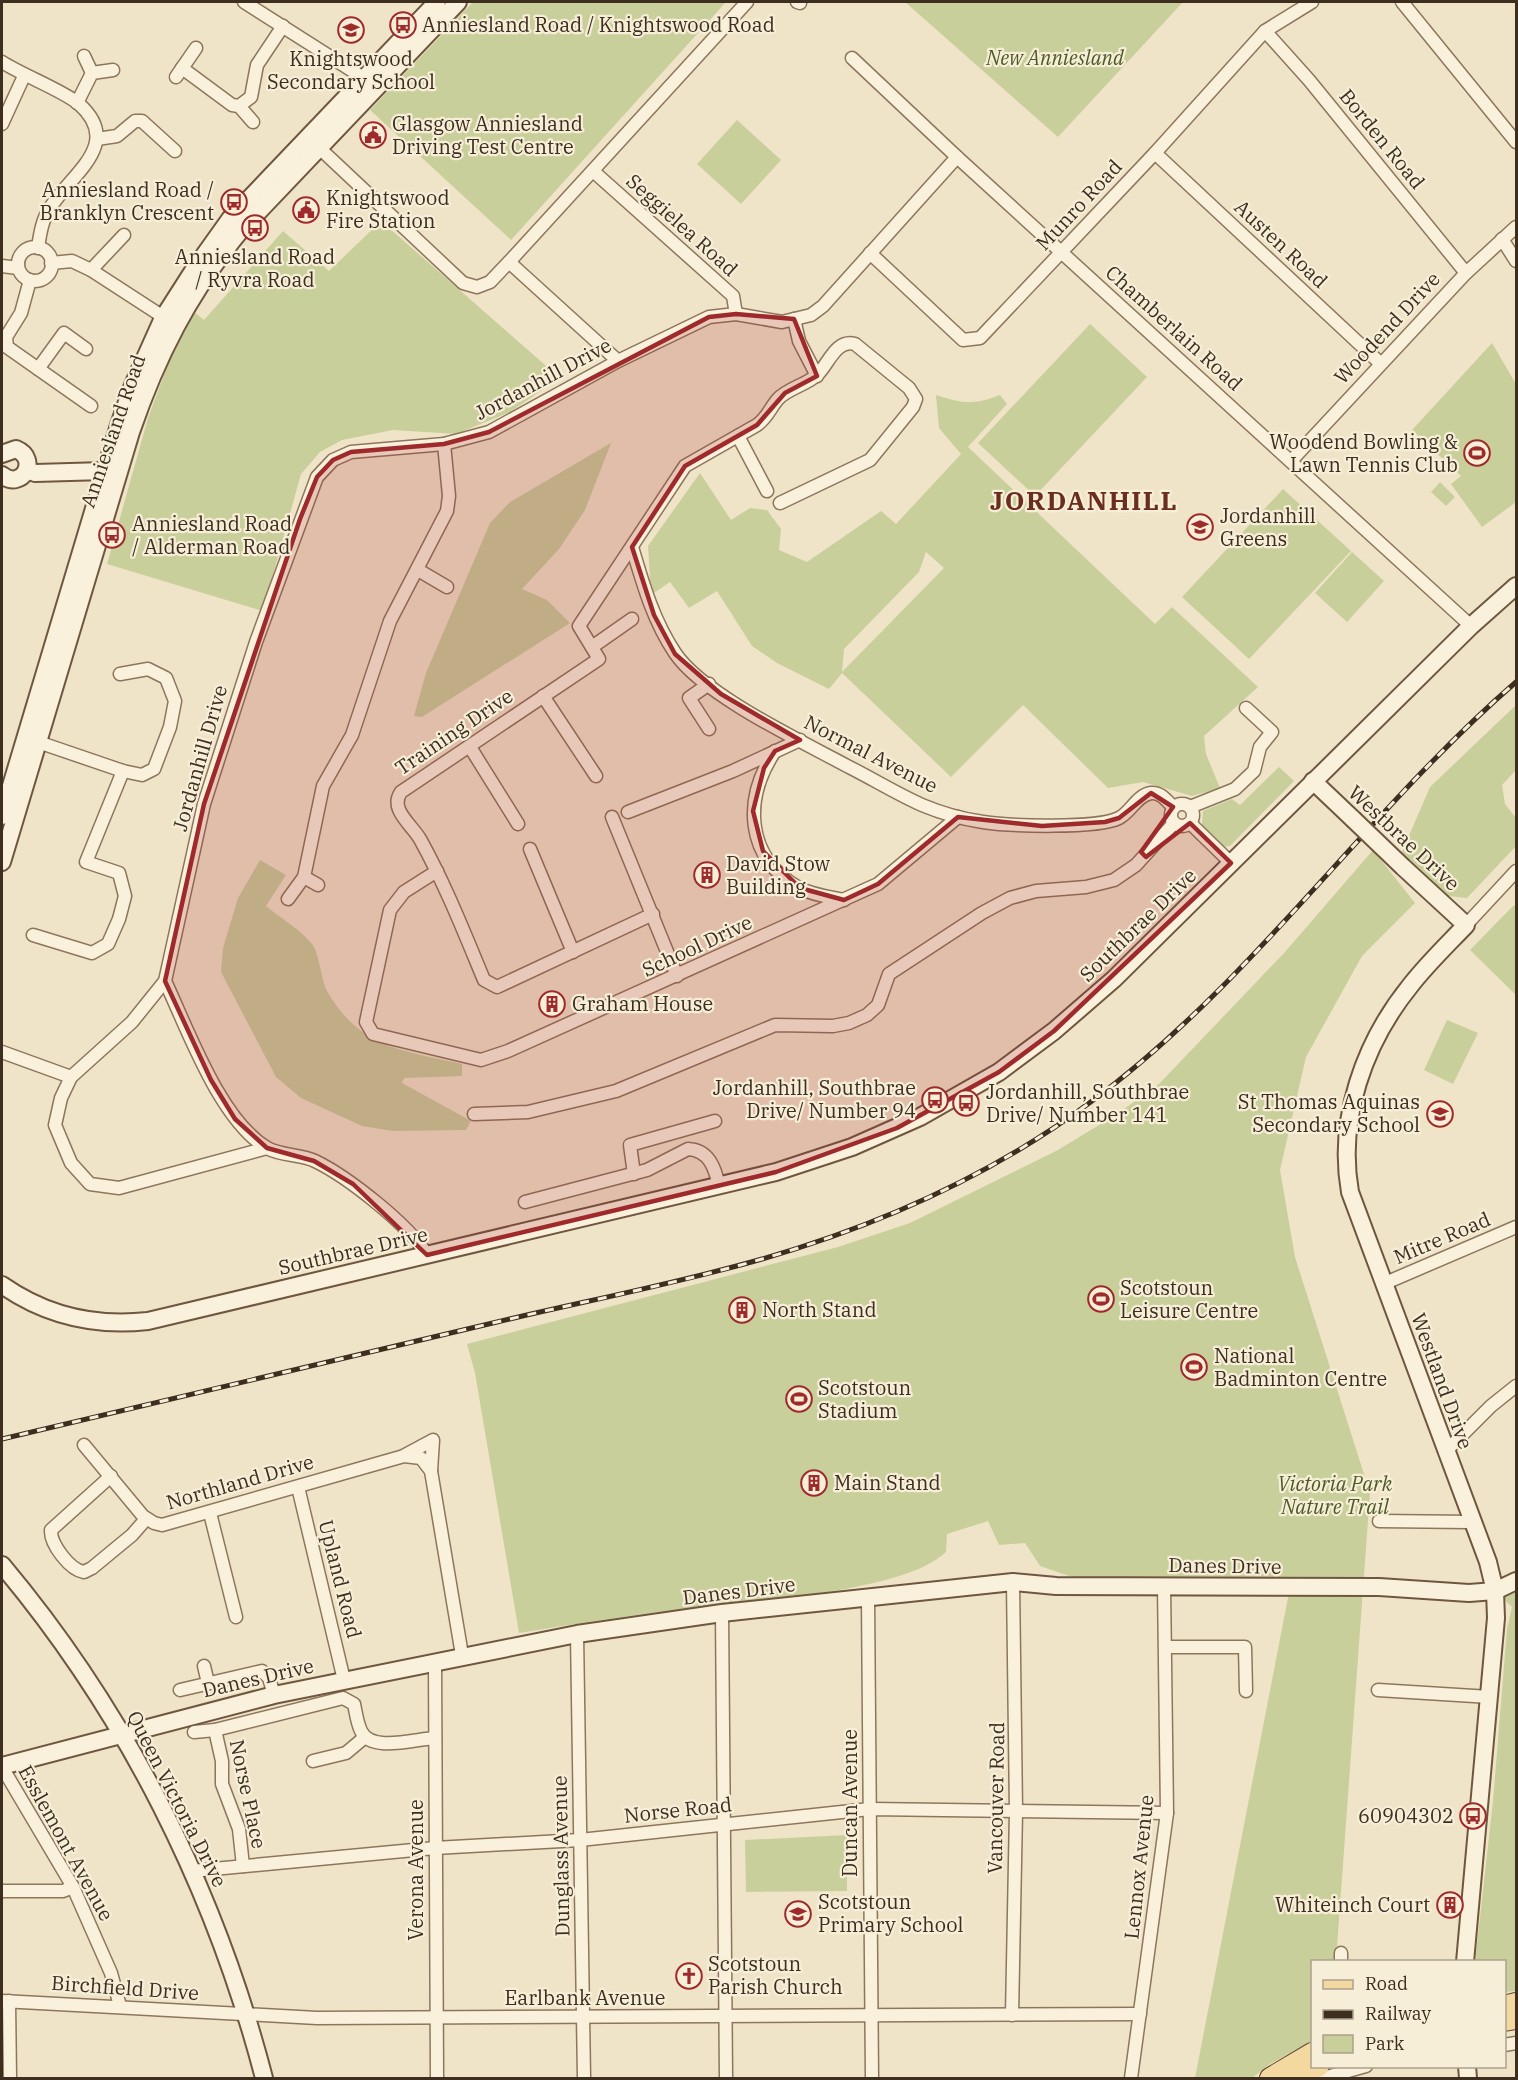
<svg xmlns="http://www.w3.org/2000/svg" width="1518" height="2080" font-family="'IBM Plex Serif',serif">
<rect width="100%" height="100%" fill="#f0e4c8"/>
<!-- green -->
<g fill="#c9cf9b" fill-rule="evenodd">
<path d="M 473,2 L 726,2 L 511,240 L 370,110 Z"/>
<path d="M 905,2 L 1183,2 L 1058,137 Z"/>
<path d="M 737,120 L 781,160 L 741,204 L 697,164 Z"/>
<path d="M 381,221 L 560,378 L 510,412 L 456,434 L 393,430 L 342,440 L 320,452 L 301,474 L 263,611 L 107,564 L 148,418 L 189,308 L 204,320 L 283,231 L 329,271 Z"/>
<path d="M 1090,324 L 1147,377 L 1035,496 L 978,443 Z"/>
<path d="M 1492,343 L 1516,384 L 1516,502 L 1482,527 L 1451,484 L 1461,476 L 1412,430 Z"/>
<path d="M 936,395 C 964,404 973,405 1000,395 L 1007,404 L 968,447 L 1155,624 L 1172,607 L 1258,687 L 1204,736 L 1206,754 L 1220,788 L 1192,796 L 1143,782 L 1108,788 L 1023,705 L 951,777 L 842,673 L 829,689 L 777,663 L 752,646 L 717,591 L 689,608 L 670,582 L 651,595 L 648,546 L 700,473 L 731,520 L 750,508 L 767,510 L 781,529 L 779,550 L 807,562 L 881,511 L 896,524 L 961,454 L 939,428 ZM 926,552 L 944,568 L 842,672 L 844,649 L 919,572 Z"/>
<path d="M 611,443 L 585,510 L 559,549 L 522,589 L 547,600 L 570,623 L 422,717 L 414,716 L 426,673 L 490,523 L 510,502 Z"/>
<path d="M 1440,482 L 1455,497 L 1446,506 L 1431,492 Z"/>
<path d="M 1283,489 L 1351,551 L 1249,659 L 1182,597 Z"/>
<path d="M 1352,552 L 1384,581 L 1347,622 L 1315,593 Z"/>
<path d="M 1516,705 L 1516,770 L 1502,785 L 1505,804 L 1516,818 L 1516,846 L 1467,898 L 1448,896 L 1402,852 L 1430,787 Z"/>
<path d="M 1279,767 L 1294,781 L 1230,846 L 1223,847 L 1202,825 L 1203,811 L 1232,799 L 1240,805 Z"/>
<path d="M 1373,850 L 1415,903 L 1362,956 L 1306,1057 L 1280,1170 L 1295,1257 L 1370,1493 L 1336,1961 L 1312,1962 L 1312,2041 L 1270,2064 L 1252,2078 L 1195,2078 L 1291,1582 L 1072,1577 L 1040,1566 L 1025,1543 L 999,1545 L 988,1521 L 947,1534 L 946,1552 C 904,1593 744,1601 682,1609 C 627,1616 573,1624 519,1633 L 475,1373 L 467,1344 L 838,1247 L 910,1223 L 1056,1151 L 1114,1116 L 1158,1085 L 1285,952 Z"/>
<path d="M 260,860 L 286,875 L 266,906 C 280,918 300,929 312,944 C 319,952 321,979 327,991 C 359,1048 405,1051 462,1064 L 462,1076 L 404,1078 L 402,1083 L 471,1121 L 466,1130 L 393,1131 L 362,1126 L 301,1098 L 276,1077 L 221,972 L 223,948 L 238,898 Z"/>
<path d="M 1514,905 L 1516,907 L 1516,995 L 1470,950 Z"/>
<path d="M 1447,1020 L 1478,1033 L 1453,1084 L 1424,1070 Z"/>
<path d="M 1516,1581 L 1516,1991 L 1505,1992 L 1504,1962 L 1475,1962 L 1493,1801 L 1507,1629 L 1512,1607 L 1495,1591 Z"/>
<path d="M 847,1835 L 847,1891 L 746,1892 L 745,1840 Z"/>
</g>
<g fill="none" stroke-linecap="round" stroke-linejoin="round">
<!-- street casing -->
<g stroke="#8d765c" stroke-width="15">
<g id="street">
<path d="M 244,2 L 370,82"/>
<path d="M 797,2 L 800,3"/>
<path d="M 1402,2 L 1516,142"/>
<path d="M 1265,31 L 1309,80 L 1466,273"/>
<path d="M 84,56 L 92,73"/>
<path d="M 852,58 L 957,157 L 1471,626"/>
<path d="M 2,62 C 22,75 64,91 79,104 C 124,144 71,174 50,208 C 42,220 40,234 38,248"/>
<path d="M 182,68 L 232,105 L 239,106 L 251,97 L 257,65 L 283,26"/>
<path d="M 176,77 L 196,48"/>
<path d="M 77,103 L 92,73 L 113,70"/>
<path d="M 239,106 L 253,122"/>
<path d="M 2,124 L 24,76"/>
<path d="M 97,139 L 117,136 L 135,121 L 142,121 L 175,151"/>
<path d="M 314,143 L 463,283 L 477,287 L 490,282 L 509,262 L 747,2"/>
<path d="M 1155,153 L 1380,363"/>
<path d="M 593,171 L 733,296 L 736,314"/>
<path d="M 1502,239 L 1516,261"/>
<circle cx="35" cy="264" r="17"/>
<path d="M 870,253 L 963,340 L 980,338 L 1155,153 L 1265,31 L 1312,2"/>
<path d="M 509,262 L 618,361"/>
<path d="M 51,263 L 72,261 L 91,270 L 168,320"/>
<path d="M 2,266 L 18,268"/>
<path d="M 91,270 L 124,235"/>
<path d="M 30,280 L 21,313 L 6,337 L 7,347 L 91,406"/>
<path d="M 794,319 L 799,341 L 817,376"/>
<path d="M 38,369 L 64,333 L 86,349"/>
<path d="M 738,436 L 767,491"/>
<path d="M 1291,461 L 1466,273 L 1516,227"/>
<path d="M 632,547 C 643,584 653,620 675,653 C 703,695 803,742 849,767 C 873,779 897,794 922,805 C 941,813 962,819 983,822 C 1009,826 1097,829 1119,818 C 1131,812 1137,795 1151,793 C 1161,792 1167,801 1173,807"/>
<path d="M 418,570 L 447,587"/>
<path d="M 592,647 L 632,619"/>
<path d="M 543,696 L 596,776"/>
<path d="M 709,729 L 689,698 L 709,684"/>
<path d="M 38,742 L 123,771 L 142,775 L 154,769 L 170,727 L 175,701 L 166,678 L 148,669 L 120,674"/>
<path d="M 470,747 L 518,824"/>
<path d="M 775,751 C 743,799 745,857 799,888 C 813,895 829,897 844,900"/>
<circle cx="1182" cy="815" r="11"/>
<path d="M 1190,807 L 1235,789 L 1254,771 L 1260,747 L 1272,732 L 1246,708"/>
<path d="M 628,812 L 733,771 L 800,740"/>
<path d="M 612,817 L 677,976"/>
<path d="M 1190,823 L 1231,863"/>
<path d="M 530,849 L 573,952"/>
<path d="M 437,871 L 404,892 L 390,910 L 366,1022 L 373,1034 L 481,1060 L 508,1051 L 878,884 L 958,817"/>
<path d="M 304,877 L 318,885"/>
<path d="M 288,899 L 304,877 L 323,786 L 352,735 L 390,621 L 447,511 L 449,496 L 444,444"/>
<path d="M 653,914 L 497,987 L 484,980 C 464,932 445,884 420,839 C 411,824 389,809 401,792 L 599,659 L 579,626 L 685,466 L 757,425 C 768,417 770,408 778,399 C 788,388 807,385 818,374 C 829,363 836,339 855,344 L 909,388 L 916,399 L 913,407 L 870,460 L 780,503"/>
<path d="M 1466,925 L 1516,871"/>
<path d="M 33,935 L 92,953 L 108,944 L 119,919 L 125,896 L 119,873 L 86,862 L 123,771"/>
<path d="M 165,981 C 188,1030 220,1120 267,1148 C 281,1156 301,1154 315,1161 C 348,1177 409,1225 427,1255"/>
<path d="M 2,1052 L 71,1077"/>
<path d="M 474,1114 L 528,1112 L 616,1091 L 775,1025 L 833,1026 L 849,1023 L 867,1015 L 878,1005 L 889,974 L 982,913 L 1010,898 L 1036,891 L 1086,887 L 1114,880 L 1136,865 L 1174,823"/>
<path d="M 267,1148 L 119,1188 L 90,1184 L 71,1163 L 55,1125 L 61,1098 L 71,1077 L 132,1022 L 165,981 L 204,804 L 256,642 L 317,477 L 333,460 L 351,452 L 444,444 L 489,432 L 618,361 L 709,317 L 736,314 L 782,322 L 811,315 L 823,306 L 957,157"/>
<path d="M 634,1174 L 630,1145 L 715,1121"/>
<path d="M 525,1202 L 647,1170 L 688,1149 C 709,1150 715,1168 719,1186"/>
<path d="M 1383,1284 L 1516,1227"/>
<path d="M 84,1445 L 143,1516 L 154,1523 L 162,1525 L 404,1456 L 421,1458 L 431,1471 L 462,1655"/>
<path d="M 1445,1452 L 1491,1406 L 1516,1386"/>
<path d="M 405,1455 L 433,1440 L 431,1471"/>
<path d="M 111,1476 L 51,1530 C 50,1544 70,1570 84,1572 L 92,1568 L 132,1535 L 146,1519"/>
<path d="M 298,1487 L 344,1680"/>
<path d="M 210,1513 L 236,1617"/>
<path d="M 1379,1521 L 1471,1522"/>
<path d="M 868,1599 L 872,2078"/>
<path d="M 722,1613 L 726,2078"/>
<path d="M 577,1634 L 584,2078"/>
<path d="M 1167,1647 L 1245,1647 L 1246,1691"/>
<path d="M 435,1661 L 437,2078"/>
<path d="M 204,1666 L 208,1683"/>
<path d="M 180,1690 L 262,1671 L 269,1678 L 274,1695"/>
<path d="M 1378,1690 L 1490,1697"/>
<path d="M 215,1730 L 222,1761 L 222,1784 L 239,1829 L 243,1866"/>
<path d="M 194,1732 L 215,1730 L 343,1698 L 354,1704 C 356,1713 357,1723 361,1731 C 371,1753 415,1739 435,1738"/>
<path d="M 313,1761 L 346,1753 L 365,1737"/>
<path d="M 2,1767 L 73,1887 L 111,1973 L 120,2006"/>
<path d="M 192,1871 L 435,1848 L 580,1840 L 870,1809 L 1167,1813"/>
<path d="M 2,1891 L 63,1891 L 73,1887"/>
<path d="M 1341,1962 L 1341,1953"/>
<path d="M 2,2001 L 317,2018 L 1140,2014"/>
<path d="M 9,2001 L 10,2078"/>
<path d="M 1012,2015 L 1016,1811 L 1013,1582"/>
<path d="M 1504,2045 L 1516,2043"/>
<path d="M 1131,2078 L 1167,1813 L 1164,1586"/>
<path d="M 1323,2078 L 1366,2066"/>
</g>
</g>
<!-- secondary casing -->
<g stroke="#6f573f" stroke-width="20">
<g id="secondary">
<path d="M 2,454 L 16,449 C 40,459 22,491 2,475"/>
<path d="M 27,470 L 35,473 L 105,471 L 113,473"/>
<path d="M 1313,781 L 1353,819"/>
<path d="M 2,816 L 119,425 L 133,385 L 163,318 L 195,268 L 230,219 L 437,2"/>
<path d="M 2,862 L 131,432 C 157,356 189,293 241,230 L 458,2"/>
<path d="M 1403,867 L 1466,925 C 1447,945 1427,964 1410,986 C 1364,1043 1337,1119 1350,1192 L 1488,1562 L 1495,1591 L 1496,1618 L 1465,1962"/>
<path d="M 2,1285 C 45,1315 95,1327 148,1321 L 776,1172 L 852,1147 L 920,1117 L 999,1072 L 1054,1031 L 1114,979 L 1471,626 L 1516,586"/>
<path d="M 2,1565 C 127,1714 215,1890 264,2078"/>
<path d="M 2,1766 L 274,1695 L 577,1634 L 722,1613 L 1013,1582 L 1056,1586 L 1379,1587 L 1469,1593 L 1495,1591 L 1516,1581"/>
<path d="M 1467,2066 L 1468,2078"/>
</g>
</g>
<!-- primary casing -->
<g stroke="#5b4430" stroke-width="22">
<g id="primary">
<path d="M 1504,2006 L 1516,2003"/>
<path d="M 1504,2021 L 1516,2019"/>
<path d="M 1270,2078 L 1312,2053"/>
<path d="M 1294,2078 L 1319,2066"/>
</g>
</g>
<!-- street -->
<use href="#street" stroke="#faf1dc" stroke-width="12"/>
<!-- secondary -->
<use href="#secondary" stroke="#faf1dc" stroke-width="16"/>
<!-- primary -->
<use href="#primary" stroke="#f3d9a0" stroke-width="20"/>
<!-- rail casing -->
<g stroke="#3d2e20" stroke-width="5">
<path id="rail" d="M 2,1439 C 167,1400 332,1361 497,1322 C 585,1301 675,1284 762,1259 C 880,1225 994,1174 1092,1101 C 1253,982 1366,812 1516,682"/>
</g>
<!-- rail -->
<use href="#rail" stroke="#f7eed8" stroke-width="3" stroke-dasharray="9" stroke-linecap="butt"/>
<!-- secondary-bridge casing -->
<g stroke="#6f573f" stroke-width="20" stroke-linecap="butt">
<path id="secondary-bridge" d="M 1353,819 L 1403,867"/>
</g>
<!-- secondary-bridge -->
<use href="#secondary-bridge" stroke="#faf1dc" stroke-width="16"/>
</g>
<!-- marked area -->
<path fill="#9e2a2b" fill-opacity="0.2" stroke="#9e2a2b" stroke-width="4.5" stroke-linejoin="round" d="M 736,314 L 794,319 L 817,376 L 785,393 L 757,425 L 685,466 L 632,547 L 654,615 L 675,654 L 721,694 L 800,740 L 775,751 L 764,768 L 753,811 L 763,851 L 800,888 L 844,900 L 878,884 L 958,817 L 1042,826 L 1105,822 L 1119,818 L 1151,793 L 1173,807 L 1141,852 L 1146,857 L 1190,823 L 1231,863 L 1054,1031 L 999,1072 L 897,1128 L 776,1172 L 427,1255 L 353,1184 L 314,1161 L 267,1148 L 235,1119 L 211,1080 L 165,981 L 204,804 L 300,519 L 317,477 L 333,460 L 351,452 L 444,444 L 489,432 L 709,317 Z"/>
<!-- icons -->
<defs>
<g id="bus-ring" transform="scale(1.35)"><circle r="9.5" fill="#f7eed8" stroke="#9e2a2b" stroke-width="1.5"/><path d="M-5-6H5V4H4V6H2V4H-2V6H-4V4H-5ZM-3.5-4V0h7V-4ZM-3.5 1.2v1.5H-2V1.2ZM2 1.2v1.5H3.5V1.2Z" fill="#9e2a2b"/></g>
<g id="school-ring" transform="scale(1.35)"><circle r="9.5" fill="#f7eed8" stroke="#9e2a2b" stroke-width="1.5"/><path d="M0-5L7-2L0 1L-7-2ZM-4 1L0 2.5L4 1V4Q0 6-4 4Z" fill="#9e2a2b"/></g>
<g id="civic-ring" transform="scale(1.35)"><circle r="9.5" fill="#f7eed8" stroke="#9e2a2b" stroke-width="1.5"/><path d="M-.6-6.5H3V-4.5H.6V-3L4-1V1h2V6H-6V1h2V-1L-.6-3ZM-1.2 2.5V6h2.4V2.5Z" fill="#9e2a2b"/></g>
<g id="stadium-ring" transform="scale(1.35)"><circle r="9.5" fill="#f7eed8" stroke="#9e2a2b" stroke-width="1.5"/><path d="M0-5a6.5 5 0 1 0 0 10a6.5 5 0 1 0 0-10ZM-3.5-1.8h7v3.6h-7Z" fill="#9e2a2b"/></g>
<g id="building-ring" transform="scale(1.35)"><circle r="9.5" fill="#f7eed8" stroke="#9e2a2b" stroke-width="1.5"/><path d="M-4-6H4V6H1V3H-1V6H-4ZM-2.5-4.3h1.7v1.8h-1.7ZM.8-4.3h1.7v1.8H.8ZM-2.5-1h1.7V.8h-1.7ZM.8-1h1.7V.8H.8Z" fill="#9e2a2b"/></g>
<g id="church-ring" transform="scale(1.35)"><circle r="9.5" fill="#f7eed8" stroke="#9e2a2b" stroke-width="1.5"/><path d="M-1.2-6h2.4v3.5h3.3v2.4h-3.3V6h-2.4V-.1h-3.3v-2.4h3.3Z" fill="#9e2a2b"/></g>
</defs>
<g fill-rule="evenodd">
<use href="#bus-ring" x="403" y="25"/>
<use href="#school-ring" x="351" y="30"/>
<use href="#civic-ring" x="373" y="135"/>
<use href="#bus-ring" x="234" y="202"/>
<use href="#civic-ring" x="306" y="210"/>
<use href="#bus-ring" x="255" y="228"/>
<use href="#stadium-ring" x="1477" y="453"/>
<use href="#school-ring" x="1200" y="527"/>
<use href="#bus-ring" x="112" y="535"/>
<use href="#building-ring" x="707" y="875"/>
<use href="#building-ring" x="552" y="1004"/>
<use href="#bus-ring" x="935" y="1100"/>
<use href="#bus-ring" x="966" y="1103"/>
<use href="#school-ring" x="1440" y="1114"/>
<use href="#stadium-ring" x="1101" y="1299"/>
<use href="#building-ring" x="742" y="1310"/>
<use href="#stadium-ring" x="1194" y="1367"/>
<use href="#stadium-ring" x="799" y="1399"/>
<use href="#building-ring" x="814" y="1483"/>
<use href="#bus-ring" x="1473" y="1816"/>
<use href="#building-ring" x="1450" y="1905"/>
<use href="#school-ring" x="798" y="1914"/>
<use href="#church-ring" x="689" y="1976"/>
</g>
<g text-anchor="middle" stroke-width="4.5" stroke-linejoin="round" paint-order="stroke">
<!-- poi labels -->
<g font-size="20" fill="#3d2e20" stroke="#f7eed8" text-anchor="start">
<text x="422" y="32">Anniesland Road / Knightswood Road</text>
<text x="351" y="66" text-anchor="middle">Knightswood<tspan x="351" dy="23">Secondary School</tspan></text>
<text x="392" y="131">Glasgow Anniesland<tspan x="392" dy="23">Driving Test Centre</tspan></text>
<text x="214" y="197" text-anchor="end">Anniesland Road /<tspan x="214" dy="23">Branklyn Crescent</tspan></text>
<text x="326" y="205">Knightswood<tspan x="326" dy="23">Fire Station</tspan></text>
<text x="255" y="264" text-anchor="middle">Anniesland Road<tspan x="255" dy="23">/ Ryvra Road</tspan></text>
<text x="1458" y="449" text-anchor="end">Woodend Bowling &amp;<tspan x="1458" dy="23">Lawn Tennis Club</tspan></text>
<text x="1220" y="523">Jordanhill<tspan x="1220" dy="23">Greens</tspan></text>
<text x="132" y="531">Anniesland Road<tspan x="132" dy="23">/ Alderman Road</tspan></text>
<text x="726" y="871">David Stow<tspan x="726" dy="23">Building</tspan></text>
<text x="572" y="1011">Graham House</text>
<text x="916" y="1095" text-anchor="end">Jordanhill, Southbrae<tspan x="916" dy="23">Drive/ Number 94</tspan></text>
<text x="986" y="1099">Jordanhill, Southbrae<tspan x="986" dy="23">Drive/ Number 141</tspan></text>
<text x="1420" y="1109" text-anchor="end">St Thomas Aquinas<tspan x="1420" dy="23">Secondary School</tspan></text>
<text x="1120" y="1295">Scotstoun<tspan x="1120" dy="23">Leisure Centre</tspan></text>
<text x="762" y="1317">North Stand</text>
<text x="1214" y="1363">National<tspan x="1214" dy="23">Badminton Centre</tspan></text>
<text x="818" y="1395">Scotstoun<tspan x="818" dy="23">Stadium</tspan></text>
<text x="834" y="1490">Main Stand</text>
<text x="1454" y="1823" text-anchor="end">60904302</text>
<text x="818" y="1909">Scotstoun<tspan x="818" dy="23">Primary School</tspan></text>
<text x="1430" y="1912" text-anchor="end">Whiteinch Court</text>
<text x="708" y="1971">Scotstoun<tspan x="708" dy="23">Parish Church</tspan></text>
</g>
<!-- park labels -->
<g font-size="20" font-style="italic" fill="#4d5a26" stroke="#f7eed8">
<text x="1055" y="65">New Anniesland</text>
<text x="1335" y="1491">Victoria Park<tspan x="1335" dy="23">Nature Trail</tspan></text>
</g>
<!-- street labels -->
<g font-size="20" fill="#3d2e20" stroke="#f7eed8">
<text transform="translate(1382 139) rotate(51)" y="7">Borden Road</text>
<text transform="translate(1079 205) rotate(-47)" y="7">Munro Road</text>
<text transform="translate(682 225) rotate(42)" y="7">Seggielea Road</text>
<text transform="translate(1281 244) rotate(43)" y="7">Austen Road</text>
<text transform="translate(1174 328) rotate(42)" y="7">Chamberlain Road</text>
<text transform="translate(1387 328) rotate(-47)" y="7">Woodend Drive</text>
<text transform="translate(543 379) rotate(-28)" y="7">Jordanhill Drive</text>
<text transform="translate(113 431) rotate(-71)" y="7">Anniesland Road</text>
<text transform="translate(454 732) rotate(-34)" y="7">Training Drive</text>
<text transform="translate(871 754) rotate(27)" y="7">Normal Avenue</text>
<text transform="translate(200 758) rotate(-74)" y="7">Jordanhill Drive</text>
<text transform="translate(1404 838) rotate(43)" y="7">Westbrae Drive</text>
<text transform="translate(1138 925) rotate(-44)" y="7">Southbrae Drive</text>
<text transform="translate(697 946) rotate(-25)" y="7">School Drive</text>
<text transform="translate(1442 1238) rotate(-23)" y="7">Mitre Road</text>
<text transform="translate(353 1251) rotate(-13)" y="7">Southbrae Drive</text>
<text transform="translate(1442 1381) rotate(70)" y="7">Westland Drive</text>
<text transform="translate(240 1482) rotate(-16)" y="7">Northland Drive</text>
<text transform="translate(1225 1566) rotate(1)" y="7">Danes Drive</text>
<text transform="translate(340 1579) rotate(76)" y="7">Upland Road</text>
<text transform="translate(739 1591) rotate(-7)" y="7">Danes Drive</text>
<text transform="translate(258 1678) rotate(-13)" y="7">Danes Drive</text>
<text transform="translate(248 1794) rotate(78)" y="7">Norse Place</text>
<text transform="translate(996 1798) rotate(-89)" y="7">Vancouver Road</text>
<text transform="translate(177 1799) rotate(63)" y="7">Queen Victoria Drive</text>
<text transform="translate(850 1803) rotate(-90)" y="7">Duncan Avenue</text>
<text transform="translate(678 1810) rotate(-6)" y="7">Norse Road</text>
<text transform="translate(66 1843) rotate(61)" y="7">Esslemont Avenue</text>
<text transform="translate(561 1856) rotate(-91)" y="7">Dunglass Avenue</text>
<text transform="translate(1139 1867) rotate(-84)" y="7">Lennox Avenue</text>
<text transform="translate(416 1870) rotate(-90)" y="7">Verona Avenue</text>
<text transform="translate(125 1988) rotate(4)" y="7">Birchfield Drive</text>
<text x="585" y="2005">Earlbank Avenue</text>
</g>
<!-- district labels -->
<g font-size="26" font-weight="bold" letter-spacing="1.5" fill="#6b2e1e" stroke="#f7eed8">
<text x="1084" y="510">JORDANHILL</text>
</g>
</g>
<!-- border -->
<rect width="1518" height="2080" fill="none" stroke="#3d2e20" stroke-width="6"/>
<!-- legend -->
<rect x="1311" y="1960" width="195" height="108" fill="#f7eed8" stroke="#ada18e" stroke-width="1.5"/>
<rect x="1323" y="1980" width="30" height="9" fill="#f3d9a0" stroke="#ada18e" stroke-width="1.5"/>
<text x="1365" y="1990" font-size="18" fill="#3d2e20">Road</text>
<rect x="1323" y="2010" width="30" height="9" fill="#3d2e20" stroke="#ada18e" stroke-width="1.5"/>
<text x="1365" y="2020" font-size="18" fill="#3d2e20">Railway</text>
<rect x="1323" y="2035" width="30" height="18" fill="#c9cf9b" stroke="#ada18e" stroke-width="1.5"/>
<text x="1365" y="2050" font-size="18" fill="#3d2e20">Park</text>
</svg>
